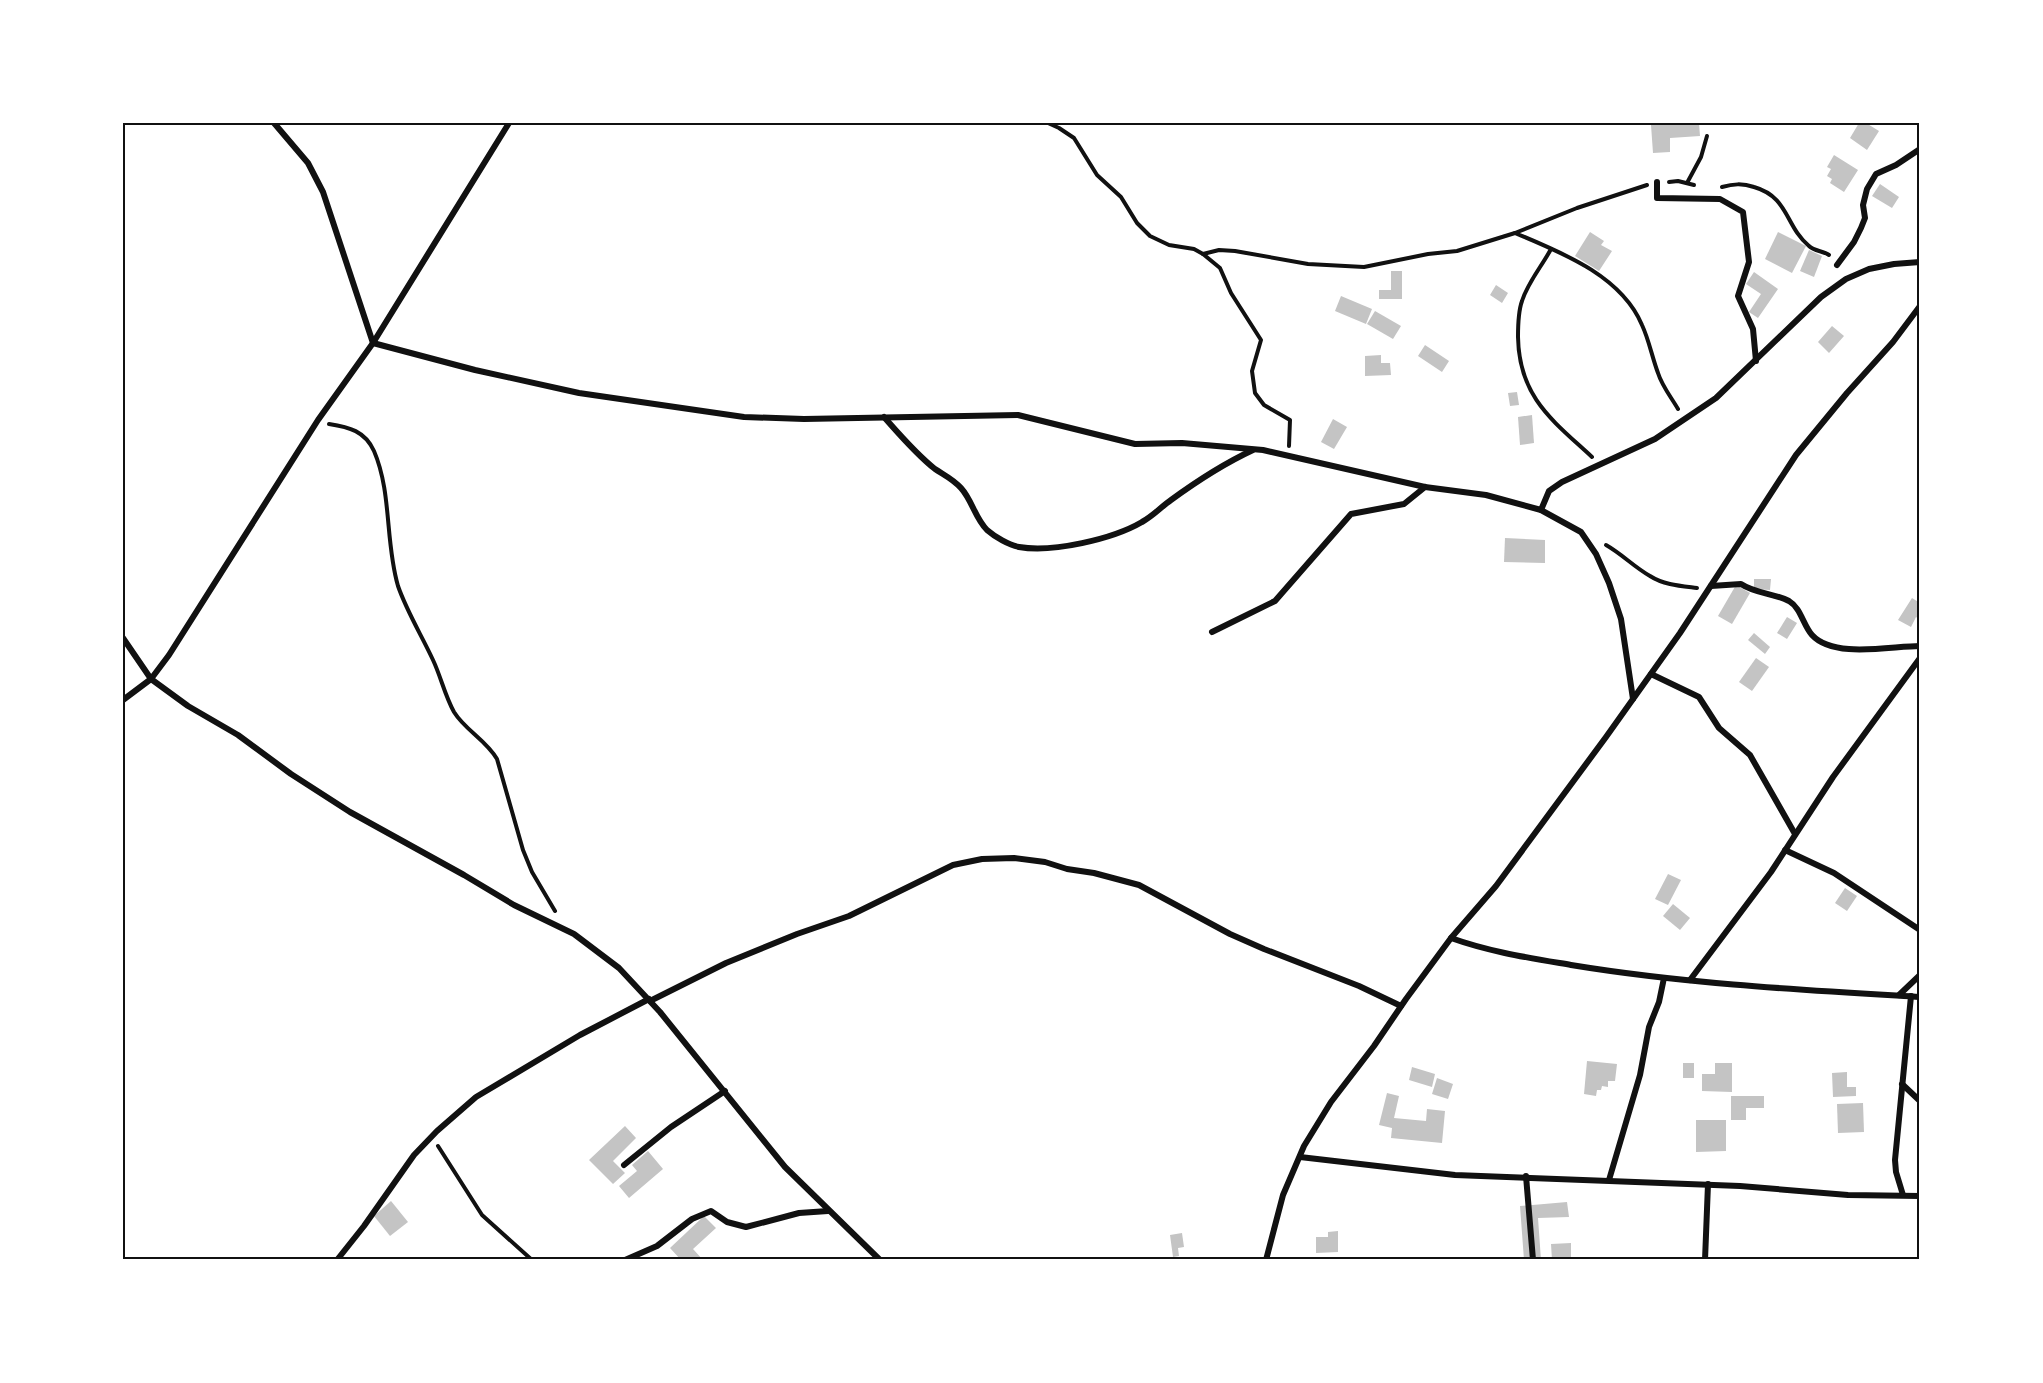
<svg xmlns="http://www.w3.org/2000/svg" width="2043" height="1383" font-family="'DM Sans',sans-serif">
<rect width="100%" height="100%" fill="#fff"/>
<!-- building -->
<g fill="#c4c4c4">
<path d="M 1697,123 L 1699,123 L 1700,136 L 1670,138 L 1670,152 L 1653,153 L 1651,125 Z"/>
<path d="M 1859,123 L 1866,123 L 1879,131 L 1867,150 L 1850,138 Z"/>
<path d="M 1834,155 L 1858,170 L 1844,192 L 1830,183 L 1832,179 L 1827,176 L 1831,169 L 1827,167 Z"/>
<path d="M 1880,184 L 1899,197 L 1892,208 L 1872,196 Z"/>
<path d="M 1590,232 L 1604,241 L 1601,245 L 1612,251 L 1599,271 L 1575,256 Z"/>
<path d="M 1778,232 L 1806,246 L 1792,273 L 1765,259 Z"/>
<path d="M 1809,250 L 1822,256 L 1814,277 L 1800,271 Z"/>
<path d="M 1391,271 L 1402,271 L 1402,299 L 1379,299 L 1379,290 L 1391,290 Z"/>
<path d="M 1754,272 L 1778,289 L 1758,318 L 1749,312 L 1761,294 L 1746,284 Z"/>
<path d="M 1496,285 L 1508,293 L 1502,303 L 1490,295 Z"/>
<path d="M 1341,296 L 1372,309 L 1366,324 L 1335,311 Z"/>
<path d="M 1375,311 L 1401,326 L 1393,339 L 1367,324 Z"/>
<path d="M 1832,326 L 1844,336 L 1829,353 L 1818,342 Z"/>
<path d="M 1425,345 L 1449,361 L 1442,372 L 1418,356 Z"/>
<path d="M 1381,355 L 1381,363 L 1390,363 L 1391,375 L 1365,376 L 1365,356 Z"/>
<path d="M 1517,392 L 1519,405 L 1510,406 L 1508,393 Z"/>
<path d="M 1532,415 L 1534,443 L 1520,445 L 1518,417 Z"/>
<path d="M 1333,419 L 1347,427 L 1334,449 L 1321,442 Z"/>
<path d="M 1505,538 L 1545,540 L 1545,563 L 1504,562 Z"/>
<path d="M 1754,579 L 1771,579 L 1770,590 L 1754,589 Z"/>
<path d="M 1736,585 L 1750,593 L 1732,624 L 1718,616 Z"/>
<path d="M 1912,598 L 1920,603 L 1920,620 L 1916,617 L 1911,627 L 1898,620 Z"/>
<path d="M 1787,617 L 1797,623 L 1787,639 L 1777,633 Z"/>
<path d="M 1754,633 L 1770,647 L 1765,654 L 1748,640 Z"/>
<path d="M 1756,658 L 1769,667 L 1752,691 L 1739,682 Z"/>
<path d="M 1668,874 L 1681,880 L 1668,905 L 1655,899 Z"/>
<path d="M 1845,888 L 1857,896 L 1847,911 L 1835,903 Z"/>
<path d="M 1673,904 L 1690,918 L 1680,930 L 1663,916 Z"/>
<path d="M 1587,1061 L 1617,1064 L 1615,1081 L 1608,1081 L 1608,1087 L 1602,1086 L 1601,1090 L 1597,1090 L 1596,1096 L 1584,1094 Z"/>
<rect x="1683" y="1063" width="11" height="15"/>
<path d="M 1715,1063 L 1732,1063 L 1732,1092 L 1702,1091 L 1702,1074 L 1715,1074 Z"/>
<path d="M 1412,1067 L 1435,1074 L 1432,1087 L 1409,1080 Z"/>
<path d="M 1847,1072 L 1847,1087 L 1856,1087 L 1856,1096 L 1833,1097 L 1832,1073 Z"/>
<path d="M 1437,1078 L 1453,1084 L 1448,1099 L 1432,1094 Z"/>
<path d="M 1387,1093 L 1399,1096 L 1394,1118 L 1426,1121 L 1427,1109 L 1445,1111 L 1442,1143 L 1391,1138 L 1392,1128 L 1379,1125 Z"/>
<path d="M 1731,1096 L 1764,1096 L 1764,1108 L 1746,1108 L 1746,1120 L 1731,1120 Z"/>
<path d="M 1863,1103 L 1864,1132 L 1838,1133 L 1837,1104 Z"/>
<path d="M 1696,1120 L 1726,1120 L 1726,1151 L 1696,1152 Z"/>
<path d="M 625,1126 L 636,1138 L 613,1161 L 625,1173 L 613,1184 L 589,1160 Z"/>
<path d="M 648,1151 L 663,1169 L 629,1198 L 619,1186 L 637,1171 L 632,1165 Z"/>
<path d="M 391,1201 L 408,1222 L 390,1236 L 374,1216 Z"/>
<path d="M 1567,1202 L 1569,1217 L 1538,1218 L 1541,1260 L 1524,1260 L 1520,1206 Z"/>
<path d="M 704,1216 L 716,1228 L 693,1249 L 703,1260 L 681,1260 L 670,1248 Z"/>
<path d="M 1338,1231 L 1338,1252 L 1316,1253 L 1316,1237 L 1328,1237 L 1328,1232 Z"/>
<path d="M 1182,1233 L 1184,1247 L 1178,1248 L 1179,1256 L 1173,1257 L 1170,1235 Z"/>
<path d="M 1571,1243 L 1571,1260 L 1552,1260 L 1551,1244 Z"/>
</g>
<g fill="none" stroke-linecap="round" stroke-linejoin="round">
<!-- path -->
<g stroke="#111" stroke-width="4">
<path d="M 1048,123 L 1059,128 L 1074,138 L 1097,175 L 1121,197 L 1137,223 L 1150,236 L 1169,245 L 1194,249 L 1203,254 L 1220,268 L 1231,293 L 1261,340 L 1252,371 L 1255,393 L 1264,405 L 1290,420 L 1289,446"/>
<path d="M 1669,182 L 1678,181 L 1694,185"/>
<path d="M 1687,183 L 1701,157 L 1707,136"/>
<path d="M 1722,187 C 1733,184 1742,183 1754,187 C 1789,197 1785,226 1809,246 C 1814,251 1823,251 1829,255"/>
<path d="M 1515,233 C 1560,252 1621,275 1642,325 C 1649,340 1652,357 1658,373 C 1662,386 1671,397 1678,409"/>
<path d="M 1551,249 C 1542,266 1528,282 1522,301 C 1518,312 1518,325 1518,337 C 1519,397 1552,420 1592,457"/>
<path d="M 1203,254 L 1219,250 L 1235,251 L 1308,264 L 1364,267 L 1428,254 L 1457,251 L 1515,233 L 1577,208 L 1647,185"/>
<path d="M 329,424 C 349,427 365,431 374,451 C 392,493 385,542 398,586 C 407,612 422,636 433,660 C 441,677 445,696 454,712 C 465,730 486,740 497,759 L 523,850 L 532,872 L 555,911"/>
<path d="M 1606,545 C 1622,554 1634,567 1650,576 C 1664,585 1681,586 1697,588"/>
<path d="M 438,1146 L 482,1215 L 532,1260"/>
</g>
<!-- minor -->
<g stroke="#111" stroke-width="6">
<path d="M 274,123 L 308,163 L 323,192 L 373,343 L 475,370 L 579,393 L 682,408 L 744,417 L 804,419 L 1018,415 L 1135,444 L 1182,443 L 1263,450 L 1425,487 L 1486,495 L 1541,510 L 1581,532 L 1596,554 L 1609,583 L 1621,619 L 1633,699"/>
<path d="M 1657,182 L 1657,198 L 1720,199 L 1743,212 L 1749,262 L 1738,296 L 1753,329 L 1756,361"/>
<path d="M 1837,265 L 1854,242 L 1861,228 L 1865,218 L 1863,205 L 1867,189 L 1876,174 L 1896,165 L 1920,149"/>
<path d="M 884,417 C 900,435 916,454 935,469 C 944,475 953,479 961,488 C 972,500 975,518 987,530 C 995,537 1009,545 1019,547 C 1052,553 1113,539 1142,522 C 1153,516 1161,507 1171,500 C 1197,481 1223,464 1253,450"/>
<path d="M 1541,510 L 1549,491 L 1562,482 L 1655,439 L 1716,398 L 1821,297 L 1846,279 L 1869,269 L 1894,264 L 1920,262"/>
<path d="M 1711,586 L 1741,584 C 1756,594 1774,593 1789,601 C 1801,608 1803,625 1812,635 C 1834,659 1891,646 1920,646"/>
<path d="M 1212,632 L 1275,601 L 1351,514 L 1404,504 L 1425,487"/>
<path d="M 123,638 L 151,679 L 188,706 L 238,735 L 291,774 L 350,812 L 464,875 L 514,905 L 574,934 L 619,968 L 660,1012 L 785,1167 L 880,1260"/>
<path d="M 1651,674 L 1699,697 L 1719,728 L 1750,755 L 1795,834"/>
<path d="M 123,700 L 151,679 L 169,655 L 318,420 L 373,343 L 509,123"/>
<path d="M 1785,850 L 1834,873 L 1920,930"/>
<path d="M 1451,938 C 1490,952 1530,958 1571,965 C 1687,984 1803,990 1920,997"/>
<path d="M 1690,980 L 1771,872 L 1833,777 L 1920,658"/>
<path d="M 1899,995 L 1920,975"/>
<path d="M 650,1001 L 726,963 L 797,934 L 849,916 L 953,865 L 982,859 L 1014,858 L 1045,862 L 1067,869 L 1094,873 L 1139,885 L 1230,934 L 1264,949 L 1359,986 L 1401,1006"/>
<path d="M 1902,1084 L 1920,1101"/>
<path d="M 1300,1157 L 1455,1175 L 1740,1186 L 1848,1195 L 1920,1196"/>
<path d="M 624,1165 L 671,1127 L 725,1091"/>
<path d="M 1526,1176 L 1533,1260"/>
<path d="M 1609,1180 L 1640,1075 L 1649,1027 L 1659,1002 L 1664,978"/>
<path d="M 1903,1195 L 1896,1172 L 1895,1160 L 1911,996"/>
<path d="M 337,1260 L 364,1226 L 414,1155 L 437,1131 L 476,1097 L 580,1035 L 649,999"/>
<path d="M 625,1260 L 657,1246 L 692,1219 L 711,1211 L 727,1222 L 746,1227 L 799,1213 L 828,1211"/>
<path d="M 1266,1260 L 1283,1195 L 1304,1146 L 1331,1102 L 1374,1046 L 1406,999 L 1451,938 L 1496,886 L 1606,737 L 1680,633 L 1796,455 L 1847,393 L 1893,342 L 1920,306"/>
<path d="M 1705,1260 L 1708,1184"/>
</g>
</g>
<!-- border -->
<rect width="2043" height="1383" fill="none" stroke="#ffffff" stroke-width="249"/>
<rect x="124" y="124" width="1794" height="1134" fill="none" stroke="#111" stroke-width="2"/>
</svg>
